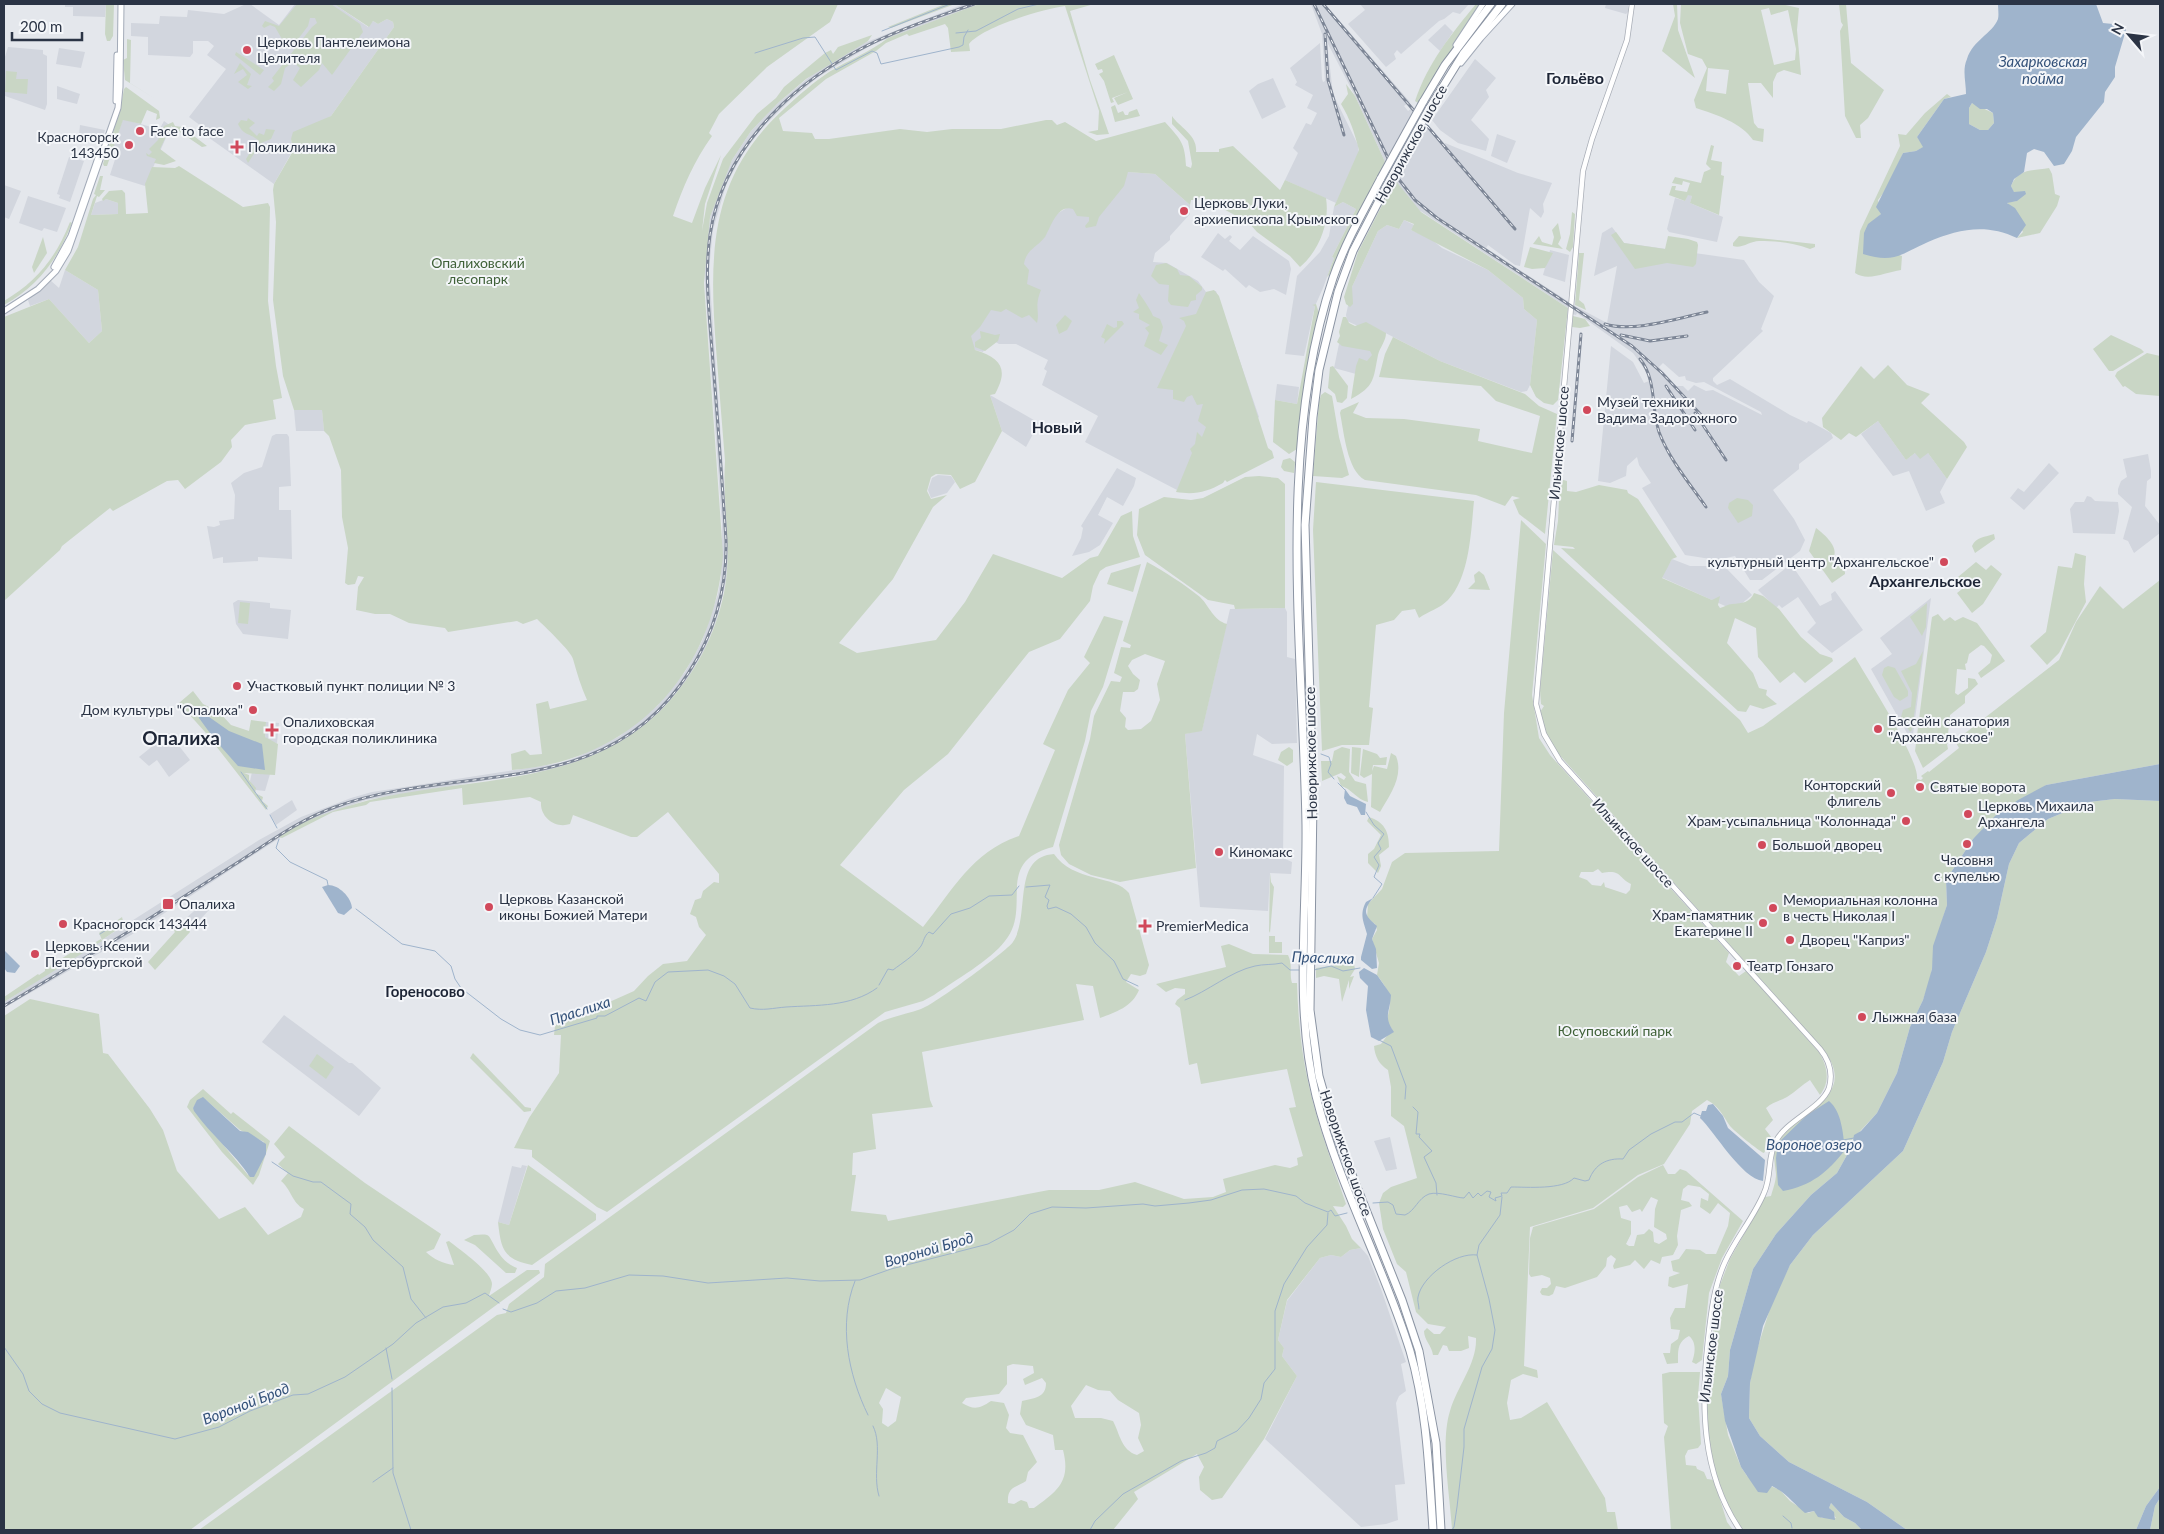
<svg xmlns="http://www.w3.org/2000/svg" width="2164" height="1534" font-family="Lato,sans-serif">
<rect width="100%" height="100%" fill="#e4e7ec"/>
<!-- built -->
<g fill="#d2d6de" fill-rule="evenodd">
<path d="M 65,4 L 106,4 L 105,17 L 73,16 L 73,7 L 65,7 Z"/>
<path d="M 246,4 L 250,4 L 279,25 L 295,4 L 334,4 L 368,27 L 373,21 L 378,24 L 387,19 L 393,22 L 394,27 L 331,116 L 291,139 L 293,150 L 274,184 L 198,130 L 201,126 L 189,117 L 226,69 L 207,55 L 214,46 L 208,41 L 193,41 L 193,53 L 190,57 L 148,55 L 148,37 L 131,36 L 131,23 L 159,24 L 160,16 L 187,17 L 188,10 L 224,14 Z"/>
<path d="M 964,4 L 979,4 L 873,44 L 818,77 L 788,102 L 763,127 L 743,153 L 726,185 L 713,230 L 709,270 L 729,551 L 726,581 L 717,619 L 705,649 L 687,680 L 661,710 L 614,746 L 562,768 L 366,800 L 304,822 L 131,935 L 4,1008 L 4,1002 L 259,840 L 301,817 L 351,798 L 372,792 L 560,763 L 577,757 L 620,736 L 658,705 L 685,672 L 702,641 L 718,594 L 721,577 L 722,524 L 704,269 L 710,217 L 722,182 L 732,160 L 751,131 L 779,102 L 819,69 L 864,43 Z"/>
<path d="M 1311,4 L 1325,4 L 1410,102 L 1404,106 L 1408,111 L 1411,109 L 1443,146 L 1445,143 L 1518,173 L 1552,183 L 1543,204 L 1544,212 L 1541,218 L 1530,208 L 1520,266 L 1515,265 L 1488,245 L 1486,248 L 1569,302 L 1568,308 L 1416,208 L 1400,188 L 1385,162 L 1355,96 L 1327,42 L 1333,94 L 1358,145 L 1359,153 L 1336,203 L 1285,180 L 1298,153 L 1293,148 L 1306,123 L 1311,125 L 1317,113 L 1307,108 L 1313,95 L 1295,85 L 1297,82 L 1290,68 L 1320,43 L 1322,79 L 1323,82 L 1325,81 L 1322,34 Z"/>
<path d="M 1360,4 L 1469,4 L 1460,14 L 1453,12 L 1444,19 L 1439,21 L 1401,54 L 1397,50 L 1394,54 L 1396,59 L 1386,67 L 1348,24 L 1365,10 Z"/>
<path d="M 1606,4 L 1628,4 L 1628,12 L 1626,14 L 1605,8 Z"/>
<path d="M 1445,24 L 1453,32 L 1440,51 L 1428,40 Z"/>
<path d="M 8,47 L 43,50 L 43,54 L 47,56 L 47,104 L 45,110 L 5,96 L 4,60 Z"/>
<path d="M 59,48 L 85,52 L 81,68 L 56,64 Z"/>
<path d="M 1475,59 L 1496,78 L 1486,90 L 1489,97 L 1471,120 L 1489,139 L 1486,151 L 1458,143 L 1440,130 L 1432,120 Z"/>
<path d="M 1273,78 L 1286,107 L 1262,119 L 1249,91 L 1258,84 Z"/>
<path d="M 57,86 L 80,94 L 77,104 L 57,99 Z"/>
<path d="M 123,119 L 151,127 L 159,130 L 158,132 L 164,121 L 171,126 L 145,186 L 110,175 L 118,150 L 113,148 Z"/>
<path d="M 80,125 L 105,130 L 102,140 L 79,135 Z"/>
<path d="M 1497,134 L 1516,141 L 1507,163 L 1491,156 Z"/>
<path d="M 69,157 L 84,161 L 70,202 L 59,198 L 60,195 L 57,194 Z"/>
<path d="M 1128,172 L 1155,174 L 1190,205 L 1190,214 L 1170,236 L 1170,240 L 1155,253 L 1153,262 L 1167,263 L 1198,281 L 1206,292 L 1216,291 L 1259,417 L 1180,484 L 1177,490 L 1085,442 L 1098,416 L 1042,385 L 1047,371 L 1044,369 L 1048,360 L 1016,344 L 999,344 L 990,339 L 983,352 L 975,350 L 961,327 L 997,249 Z"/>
<path d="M 4,185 L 21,191 L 9,219 L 4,217 Z"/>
<path d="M 1688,194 L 1692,196 L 1690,203 L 1723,217 L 1717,242 L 1669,232 L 1667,229 L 1675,198 L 1685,201 Z"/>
<path d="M 28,196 L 66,208 L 57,232 L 44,228 L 42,231 L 19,223 Z"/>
<path d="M 106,199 L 118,203 L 118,214 L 91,215 L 95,203 Z"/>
<path d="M 1343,202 L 1356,209 L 1332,257 L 1334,258 L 1323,288 L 1315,306 L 1304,356 L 1285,354 L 1297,276 L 1320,252 L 1329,236 L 1334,207 Z"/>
<path d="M 1404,220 L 1414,225 L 1411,230 L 1431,239 L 1442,248 L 1488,270 L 1523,298 L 1524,309 L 1537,320 L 1530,385 L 1527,391 L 1521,392 L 1440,361 L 1366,323 L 1358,326 L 1347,321 L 1346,315 L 1352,287 L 1378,231 L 1387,225 L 1399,229 Z"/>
<path d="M 1612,227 L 1624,243 L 1744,260 L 1759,282 L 1774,296 L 1761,329 L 1763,331 L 1713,378 L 1713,381 L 1717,385 L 1730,379 L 1790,415 L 1807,423 L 1808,421 L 1811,422 L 1831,433 L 1833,438 L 1799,464 L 1799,469 L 1773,490 L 1794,519 L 1805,540 L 1800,551 L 1762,580 L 1750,580 L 1735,556 L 1717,560 L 1685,555 L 1642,488 L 1651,483 L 1639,465 L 1637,457 L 1627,466 L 1626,476 L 1610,483 L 1598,481 L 1611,346 L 1633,362 L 1644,383 L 1649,381 L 1646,371 L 1633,353 L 1577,313 L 1576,315 L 1572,314 L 1573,305 L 1607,323 L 1617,266 L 1594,276 L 1602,233 ZM 1663,363 L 1679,377 L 1685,376 L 1686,380 L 1696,383 L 1704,382 L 1761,412 L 1762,415 L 1713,390 L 1706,391 L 1694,385 L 1688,391 L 1683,386 L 1676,386 L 1659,367 Z"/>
<path d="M 1218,233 L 1225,239 L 1230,235 L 1232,237 L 1229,241 L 1240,250 L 1253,236 L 1289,261 L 1291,269 L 1286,295 L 1274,289 L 1260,292 L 1249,285 L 1246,288 L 1225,269 L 1223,271 L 1201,257 Z"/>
<path d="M 1550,250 L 1569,255 L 1565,282 L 1543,275 Z"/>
<path d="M 65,270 L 98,290 L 102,331 L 89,343 L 49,299 L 30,306 L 28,300 L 50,280 L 59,288 Z"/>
<path d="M 1339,344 L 1373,350 L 1371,361 L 1356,374 L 1334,368 Z"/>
<path d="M 1277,384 L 1299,387 L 1297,404 L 1275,400 Z"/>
<path d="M 990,395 L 1039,423 L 1026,447 L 1002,431 Z"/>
<path d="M 322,409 L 324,431 L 296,431 L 294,410 Z"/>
<path d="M 1878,421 L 1906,460 L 1915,453 L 1928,453 L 1947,479 L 1940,492 L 1945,503 L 1926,511 L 1909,471 L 1893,476 L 1861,434 Z"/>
<path d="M 276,434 L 287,434 L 289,437 L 291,486 L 279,487 L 279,510 L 291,510 L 292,559 L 258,557 L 258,561 L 223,563 L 223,557 L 213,559 L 207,526 L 214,527 L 220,525 L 219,521 L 234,519 L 235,495 L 231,483 L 244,473 L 262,467 L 272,436 Z"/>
<path d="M 2148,454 L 2151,471 L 2151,478 L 2147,481 L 2145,506 L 2160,525 L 2160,533 L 2134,553 L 2128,541 L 2123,539 L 2132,507 L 2118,494 L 2118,489 L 2121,481 L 2127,477 L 2123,459 Z"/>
<path d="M 2049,463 L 2059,473 L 2024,510 L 2010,498 L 2018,488 L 2024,492 Z"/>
<path d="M 1117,468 L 1136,478 L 1134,486 L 1123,506 L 1107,497 L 1098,515 L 1113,523 L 1100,545 L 1089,552 L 1072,556 L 1081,538 L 1083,528 L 1081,526 Z"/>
<path d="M 938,475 L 951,476 L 955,482 L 947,493 L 931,498 L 928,490 L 932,478 Z"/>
<path d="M 2087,496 L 2091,497 L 2095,501 L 2118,502 L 2119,511 L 2115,534 L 2073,533 L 2070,509 L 2075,502 L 2084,502 Z"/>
<path d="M 1672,559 L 1690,566 L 1716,566 L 1727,569 L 1752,595 L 1734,610 L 1661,577 Z"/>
<path d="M 1791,564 L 1820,606 L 1832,600 L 1831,594 L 1835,591 L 1863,630 L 1832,653 L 1807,632 L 1816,623 L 1798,597 L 1782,608 L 1779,605 L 1776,608 L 1758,590 Z"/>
<path d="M 1931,598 L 1912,742 L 1871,669 L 1892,654 L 1880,638 Z"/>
<path d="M 238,600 L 270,603 L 270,608 L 291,610 L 288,639 L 243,634 L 236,624 L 233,603 Z"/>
<path d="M 1285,608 L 1287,612 L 1287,657 L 1295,659 L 1297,743 L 1272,744 L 1257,734 L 1253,755 L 1284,766 L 1283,858 L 1292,862 L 1291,874 L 1270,873 L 1268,911 L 1200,907 L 1185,734 L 1202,730 L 1230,609 Z"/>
<path d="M 266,722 L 279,723 L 277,743 L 270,742 L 265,737 Z"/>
<path d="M 169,733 L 190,760 L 169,777 L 157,760 L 149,766 L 139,757 Z"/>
<path d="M 252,772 L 270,774 L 265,791 L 256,790 L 250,781 Z"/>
<path d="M 292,800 L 297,810 L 276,825 L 270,814 Z"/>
<path d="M 203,903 L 209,910 L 193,927 L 184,920 Z"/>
<path d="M 284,1015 L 349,1063 L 352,1063 L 381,1088 L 359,1116 L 262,1042 Z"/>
<path d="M 1390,1137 L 1397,1169 L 1386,1171 L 1374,1141 Z"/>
<path d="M 522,1165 L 527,1166 L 509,1225 L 498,1222 L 512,1166 L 521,1168 Z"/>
<path d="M 1361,1248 L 1368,1256 L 1381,1289 L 1406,1362 L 1401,1364 L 1406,1391 L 1399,1396 L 1396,1403 L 1405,1484 L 1395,1485 L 1398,1520 L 1386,1524 L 1361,1527 L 1265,1439 L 1297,1376 L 1282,1356 L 1284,1348 L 1278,1340 L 1287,1301 L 1320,1258 L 1331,1255 L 1341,1257 L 1350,1250 Z"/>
</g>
<!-- green -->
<g fill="#c9d6c5" fill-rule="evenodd">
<path d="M 106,4 L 114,4 L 113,36 L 110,41 L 107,41 L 105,34 Z"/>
<path d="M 297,4 L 331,4 L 360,24 L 363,32 L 332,75 L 322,63 L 319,70 L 301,87 L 293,80 L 300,68 L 293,62 L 285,68 L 281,84 L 274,91 L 268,87 L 274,81 L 272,78 L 312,27 L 317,23 L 315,18 L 310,18 L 308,26 L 292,47 L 282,39 L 275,27 L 270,25 L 264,28 L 262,26 L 265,21 L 279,26 Z"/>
<path d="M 334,4 L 838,4 L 830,22 L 767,67 L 719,114 L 709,133 L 712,136 C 694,161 683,187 673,216 L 692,223 L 705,188 L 721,155 L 705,204 L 702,231 L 707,203 L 723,159 L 757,114 L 776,98 L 784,87 L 825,53 L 831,50 L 833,54 L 838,47 L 872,35 L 868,41 L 806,79 L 779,102 L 751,131 L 732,160 L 710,217 L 704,283 L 723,555 C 714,673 633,761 512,770 L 511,754 L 525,750 L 530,755 L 542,754 L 536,704 L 548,701 L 550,709 L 587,700 C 581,687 577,673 573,659 C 571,651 544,626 537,619 L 523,624 L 517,621 L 448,632 L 445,628 L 409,623 L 390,614 L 375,614 L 356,610 L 358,587 L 364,577 L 358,576 L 355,584 L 348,585 L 345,583 L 348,548 L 342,517 L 341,470 L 329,436 L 324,431 L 322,410 L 294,410 L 283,376 L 273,300 L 276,222 L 273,190 L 274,184 L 293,151 L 291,139 L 293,132 L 331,116 L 394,27 L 393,22 L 387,19 L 378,24 L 373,21 L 369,27 Z"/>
<path d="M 945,4 L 955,4 L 891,28 L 888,27 Z"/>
<path d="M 979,4 L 1094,4 L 1070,11 L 1090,80 L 1109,134 L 1097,135 L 1088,132 L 1098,130 L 1099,111 L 1065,6 C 1043,9 982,27 969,44 L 970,51 L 951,52 L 948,28 L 945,24 L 909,36 L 907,34 L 886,43 L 876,51 L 826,79 L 779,118 L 783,131 L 812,133 L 815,139 L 829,139 L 900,129 L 927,132 L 952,129 L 1001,129 L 1046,120 L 1052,120 L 1057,125 L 1065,122 L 1096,141 L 1165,122 C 1180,139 1185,142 1186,166 L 1191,168 L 1192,164 L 1188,141 L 1172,124 L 1172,116 C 1179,127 1198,135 1196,152 L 1219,152 L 1219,149 L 1233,146 L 1280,190 L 1285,180 L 1326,198 C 1330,223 1319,251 1300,267 L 1290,256 L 1257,232 L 1249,223 L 1200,196 L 1199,200 L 1191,200 L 1190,205 L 1155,174 L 1128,172 L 1124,186 L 1099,217 L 1096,226 L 1086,228 L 1085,226 L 1089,221 L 1089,217 L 1077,216 L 1073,209 C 1057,204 1051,227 1045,237 C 1037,247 1026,250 1024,264 L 1029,270 L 1027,284 L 1041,290 C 1034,307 1040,311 1037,323 L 1029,315 L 1022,318 L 1006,309 L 1001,312 L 991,310 L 980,327 L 971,336 L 975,350 C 1001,358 1009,369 995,394 L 990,395 L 1002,431 L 975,482 L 960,489 L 951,475 L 936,474 L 931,477 L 927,491 L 931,499 L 947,495 L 933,507 L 893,579 L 839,643 L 857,653 L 936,640 L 965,602 L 993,554 L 1062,578 L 1090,558 L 1098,556 L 1121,516 L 1132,511 L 1133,536 L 1140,557 L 1106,567 L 1100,571 L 1093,586 L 1090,601 L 1060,639 L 1029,652 L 948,754 L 904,790 L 840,865 L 923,927 C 953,890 972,852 1019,836 L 1055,750 L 1043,744 L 1068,690 L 1090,663 L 1084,657 L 1104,616 L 1123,621 L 1103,687 L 1091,711 L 1085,741 L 1053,847 C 993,862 1033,908 1005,941 C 991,960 954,981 934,995 L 923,1001 L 885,1012 L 607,1212 L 597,1207 L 532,1157 L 532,1150 L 514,1148 L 529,1118 L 559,1073 L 561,1035 L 554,1035 L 555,1026 L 561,1020 L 587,1012 L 634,991 L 648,976 L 663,964 L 687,961 L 706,935 L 699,927 L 696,917 L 690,914 L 695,900 L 701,898 L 703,891 L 714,882 L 719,883 L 719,874 L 668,812 L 637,837 L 631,837 L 573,815 L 570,824 C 555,829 540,817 541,802 L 530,797 L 463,805 L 462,788 L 370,802 L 366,805 L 333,812 L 282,838 L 278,837 C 296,824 316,817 336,810 C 447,771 577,798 665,706 C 695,674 715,636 724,593 C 733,549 722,506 725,461 C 722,424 719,386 716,348 C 709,253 709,177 785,108 C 799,95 814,82 829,72 C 849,60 870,52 888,38 Z"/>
<path d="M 1476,4 L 1481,4 L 1418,103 L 1415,101 C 1427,64 1452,33 1476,4 Z"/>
<path d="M 1673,4 L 1677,4 L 1678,30 L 1695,78 L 1662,51 L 1675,16 Z"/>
<path d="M 1681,4 L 1781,4 L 1799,8 L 1797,30 L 1801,75 L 1784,70 L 1777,73 L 1773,82 L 1773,98 L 1761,83 L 1748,83 L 1754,123 L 1758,128 L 1764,129 L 1763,142 L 1753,140 C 1742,123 1715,114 1696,108 L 1694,100 L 1707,68 L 1702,59 L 1688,54 L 1680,23 ZM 1769,8 L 1771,15 L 1788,10 L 1796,49 L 1795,60 L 1774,65 L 1761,10 ZM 1708,68 L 1729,70 L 1726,94 L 1706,91 Z"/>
<path d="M 1839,4 L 1846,4 L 1851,63 L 1884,90 L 1868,118 L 1860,125 L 1861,138 L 1856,138 L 1845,116 L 1840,31 L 1843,25 L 1841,22 Z"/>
<path d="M 127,39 L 131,40 L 130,83 L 157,100 L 125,80 L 123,60 L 127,58 Z"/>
<path d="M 236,52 L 264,70 L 260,75 L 235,55 Z"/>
<path d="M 1114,55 L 1133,99 L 1118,105 L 1114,98 L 1128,92 L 1112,98 L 1114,102 L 1111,103 L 1104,81 L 1099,74 L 1103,72 L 1102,69 L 1098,70 L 1095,64 Z"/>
<path d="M 240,63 L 251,74 L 247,85 L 252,86 L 248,89 L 238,82 L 247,75 L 243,69 L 234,74 Z"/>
<path d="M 6,71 L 17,72 L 16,79 L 28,79 L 27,94 L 5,92 Z"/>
<path d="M 1346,84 L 1355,96 L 1385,162 L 1332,272 L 1327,277 L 1334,258 L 1332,257 L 1356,209 L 1343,202 L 1334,207 L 1359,150 C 1354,131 1350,119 1341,104 L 1348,94 Z"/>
<path d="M 126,87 L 159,111 L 160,118 L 156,120 L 157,114 L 147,110 L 141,124 L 123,120 L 107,166 L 104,166 L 103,164 L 120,110 L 124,89 Z"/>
<path d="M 1947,94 L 1951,97 L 1944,99 L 1917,137 L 1924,147 L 1916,151 L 1903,153 L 1888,187 L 1878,200 L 1881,214 C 1870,224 1864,227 1865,243 L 1902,256 L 1901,270 C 1886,272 1868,282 1855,273 L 1860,231 L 1900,146 L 1898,134 L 1906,135 L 1925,113 Z"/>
<path d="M 1972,103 L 1993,113 L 1994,123 L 1988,130 L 1980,130 L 1969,124 L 1969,108 Z"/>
<path d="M 1115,105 L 1118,113 L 1123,111 L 1125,115 L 1128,115 L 1129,112 L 1137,109 L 1140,116 L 1115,122 L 1111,107 Z"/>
<path d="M 248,118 L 255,123 L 249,128 L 257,136 L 259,133 L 264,135 L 266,129 L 275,130 L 271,139 L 261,143 L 248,163 L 246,159 L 258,140 C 248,132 244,136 238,124 L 241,120 L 247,121 Z"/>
<path d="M 173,122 L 175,126 L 182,127 L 207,146 L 202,147 L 171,126 L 160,149 L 176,161 L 164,165 L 154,163 L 156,159 L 147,156 L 146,153 L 149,155 L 152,152 L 149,149 L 158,140 L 164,126 Z"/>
<path d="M 1711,145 L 1714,146 L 1711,160 L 1722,162 L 1721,175 L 1724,176 L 1719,215 L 1690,203 L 1692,196 L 1688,195 L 1685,201 L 1669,195 L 1672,186 L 1676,186 L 1675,190 L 1687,192 L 1690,183 L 1683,181 L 1682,185 L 1672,183 L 1675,177 L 1701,183 L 1704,172 L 1711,169 L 1706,164 Z"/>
<path d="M 179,166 L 243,207 L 268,203 L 270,207 L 268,301 L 276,366 L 282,398 L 273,400 L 276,419 L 245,425 L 231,440 L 232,447 L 221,462 L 185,489 L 178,480 L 167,481 L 113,511 L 110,508 L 62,546 L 60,550 L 4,601 L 4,317 L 49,299 L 89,343 L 102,331 L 98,290 L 65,270 L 78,247 L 93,199 L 96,195 L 94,194 L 100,176 L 103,176 L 100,190 L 105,190 L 99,197 L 97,196 L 91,215 L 118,214 L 118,203 L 106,199 L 103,201 L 102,199 L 109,191 L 122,190 L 125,193 L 126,214 L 148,213 L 145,184 L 152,167 L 175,168 Z"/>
<path d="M 2049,168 L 2052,174 L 2055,194 L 2060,196 L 2057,206 L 2040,233 L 2017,238 L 2023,232 L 2007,202 L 2017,201 L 2018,192 L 2014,193 L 2011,186 C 2018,168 2032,171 2049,168 Z"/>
<path d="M 1395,180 L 1421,212 L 1568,308 L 1558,400 L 1553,405 L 1544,403 L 1536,397 L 1530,385 L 1537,320 L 1524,309 L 1523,298 L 1488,270 L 1411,230 L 1414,224 L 1404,220 L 1399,229 L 1387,225 L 1378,231 L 1352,287 L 1353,304 L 1350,307 L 1346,304 L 1344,297 L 1358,252 Z"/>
<path d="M 1572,212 L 1575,214 L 1573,247 L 1570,252 L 1566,249 L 1570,234 Z"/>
<path d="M 70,222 L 72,223 C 58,259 38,286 4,305 L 4,301 C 36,282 56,258 70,222 Z"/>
<path d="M 1558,223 L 1561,238 L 1558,244 L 1563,249 L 1533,244 L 1539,236 L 1542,242 L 1552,245 L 1554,237 L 1552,230 Z"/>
<path d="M 1616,232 L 1624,243 L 1665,249 L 1668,236 L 1688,239 L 1697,242 L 1698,245 L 1696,264 L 1693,267 L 1667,263 L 1635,269 L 1611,235 Z"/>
<path d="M 1739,236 L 1815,244 L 1815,247 L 1810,249 C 1793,243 1778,241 1759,241 C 1750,241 1742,249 1733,246 L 1733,243 Z"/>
<path d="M 43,237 L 47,253 L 34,273 L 32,267 Z"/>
<path d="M 1530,247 L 1553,253 L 1545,268 L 1532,269 L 1524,267 Z"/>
<path d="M 1579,253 L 1584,253 L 1579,300 L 1584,304 L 1586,310 L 1575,305 Z"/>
<path d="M 1166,263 L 1177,269 L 1180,275 L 1189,276 L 1202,287 L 1202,290 L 1196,295 L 1196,300 L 1191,301 L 1188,307 L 1171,305 L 1168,301 L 1169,285 L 1159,284 L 1151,276 L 1156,265 Z"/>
<path d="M 1214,290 L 1219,296 L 1268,448 L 1272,451 L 1274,458 L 1227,482 L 1225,480 L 1223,483 C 1207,492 1195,495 1176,492 L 1192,453 L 1190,449 L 1195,444 L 1197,432 L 1202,437 L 1206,427 L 1198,421 L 1203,404 L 1197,405 L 1192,395 L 1187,397 L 1184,402 L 1173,399 L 1173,390 L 1157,388 L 1186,326 L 1184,321 L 1179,318 L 1196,314 L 1206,292 Z"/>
<path d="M 1139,293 C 1143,299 1151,310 1153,316 L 1160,319 L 1163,327 L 1159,341 L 1168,345 L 1161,355 L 1144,346 L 1149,333 L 1145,328 L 1150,325 L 1139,319 L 1139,314 L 1133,312 L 1139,308 L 1136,300 Z"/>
<path d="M 1316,304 L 1319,313 L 1308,372 L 1297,449 L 1289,454 L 1273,442 L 1275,400 L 1297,404 L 1315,306 L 1312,305 Z"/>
<path d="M 1065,315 L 1072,321 L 1067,330 L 1059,334 L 1056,325 Z"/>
<path d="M 1573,316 L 1585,319 L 1590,326 L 1580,328 L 1572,327 Z"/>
<path d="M 1343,317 L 1346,317 L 1349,323 L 1355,326 L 1366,322 L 1386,333 C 1386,341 1380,347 1378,355 C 1373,380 1375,386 1351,399 L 1356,366 L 1359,358 L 1367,361 L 1372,355 L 1370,351 L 1342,346 L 1337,342 L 1340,336 L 1339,332 Z"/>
<path d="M 1117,321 L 1122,321 L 1124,324 L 1104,344 L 1105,339 L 1101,337 L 1107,324 L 1114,328 L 1117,327 Z"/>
<path d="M 980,331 L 995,335 L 1000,334 L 998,341 L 985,351 L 975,347 L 975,342 L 981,338 Z"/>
<path d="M 2111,335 L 2141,349 L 2144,352 L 2113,371 L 2109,371 L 2093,349 Z"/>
<path d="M 1393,337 L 1440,361 L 1525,394 L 1539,406 L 1557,414 L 1545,534 L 1519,514 L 1513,500 L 1520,498 L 1512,496 L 1505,506 L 1476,495 L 1365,480 C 1347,471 1344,432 1340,413 L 1341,410 L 1359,402 L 1353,413 L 1366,418 L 1404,419 L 1480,429 L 1478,441 L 1532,453 L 1540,416 L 1496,401 L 1481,386 L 1379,377 L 1385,354 Z"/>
<path d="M 2147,353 L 2160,356 L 2160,396 L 2136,394 L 2125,386 L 2123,387 L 2115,376 L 2117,372 Z"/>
<path d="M 1888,365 L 1907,385 L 1930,394 L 1921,403 L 1964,442 L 1967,447 L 1947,479 L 1928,453 L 1920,459 L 1915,453 L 1906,460 L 1878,421 L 1856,437 L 1849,433 L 1841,440 L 1823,427 L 1822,418 L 1861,366 L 1874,379 Z"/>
<path d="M 1333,366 L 1348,386 L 1347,398 L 1342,403 L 1337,402 L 1335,394 L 1328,388 L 1330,367 Z"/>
<path d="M 1325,392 L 1332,396 L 1339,437 L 1349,475 L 1342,478 L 1313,476 L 1319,402 L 1321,395 Z"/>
<path d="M 1290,458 L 1295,462 L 1294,473 L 1284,471 L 1281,467 L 1283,460 Z"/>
<path d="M 1259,476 L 1278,478 L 1285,484 L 1285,608 L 1235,609 L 1234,605 L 1208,600 L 1145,555 L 1137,535 L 1139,509 L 1164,497 L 1191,500 L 1203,498 L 1245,477 Z"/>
<path d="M 1560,479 L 1567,481 L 1567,491 L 1576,492 L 1599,485 L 1627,490 L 1628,493 L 1638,499 L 1677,557 L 1672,559 L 1662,578 L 1712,600 L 1720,596 L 1718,605 L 1720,608 C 1724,607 1728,604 1732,604 C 1742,603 1750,603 1754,593 L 1763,596 L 1779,609 L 1801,637 L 1820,654 L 1832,658 L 1833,661 L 1805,683 L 1794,672 L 1780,683 L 1758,657 L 1756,628 L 1735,618 L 1727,643 L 1753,673 L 1759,688 L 1767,690 L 1766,695 L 1777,704 L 1763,709 L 1750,705 L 1746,712 L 1738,711 L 1561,548 L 1575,549 L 1573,547 L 1554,545 L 1558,521 Z"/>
<path d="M 1316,482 L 1474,501 C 1471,530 1470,577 1448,600 C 1439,609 1429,611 1419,618 L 1415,609 L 1402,611 L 1394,620 L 1376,625 L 1369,707 L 1373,708 L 1369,745 L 1342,745 L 1322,751 L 1313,530 Z"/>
<path d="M 1737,498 L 1748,500 L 1753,505 L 1752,516 L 1738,523 L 1728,508 L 1729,503 Z"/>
<path d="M 1521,520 L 1546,544 L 1532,695 L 1539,738 L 1550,755 L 1729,953 L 1726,962 L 1739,976 L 1746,971 L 1819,1052 C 1827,1066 1831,1081 1820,1095 L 1810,1080 C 1802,1085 1795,1092 1787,1097 C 1780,1101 1773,1102 1766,1108 L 1773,1120 L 1765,1129 L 1772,1138 L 1764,1153 C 1759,1151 1734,1131 1730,1126 C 1723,1116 1719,1106 1707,1100 L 1692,1111 L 1690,1124 L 1664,1164 L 1638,1175 L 1593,1208 L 1530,1227 L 1524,1366 L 1537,1370 L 1538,1378 L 1523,1374 L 1511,1380 L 1507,1403 L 1510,1420 L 1521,1418 L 1547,1402 L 1605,1498 L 1607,1512 L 1615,1512 L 1618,1530 L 1452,1530 C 1450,1495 1440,1443 1450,1411 C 1457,1386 1477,1364 1476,1338 L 1468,1336 L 1469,1348 L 1461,1351 L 1449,1351 L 1447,1346 L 1443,1345 L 1438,1355 L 1433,1355 C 1432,1346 1424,1340 1424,1331 L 1427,1328 L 1434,1334 L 1440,1334 L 1446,1327 L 1428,1324 L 1416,1312 L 1406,1272 L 1397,1264 L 1383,1229 L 1379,1203 L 1383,1193 L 1391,1187 L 1417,1178 L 1404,1126 L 1391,1116 L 1391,1087 L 1388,1070 C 1379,1064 1375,1057 1374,1046 L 1381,1044 L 1392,1029 C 1383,1019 1391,1012 1390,1001 C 1389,991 1383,983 1377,975 L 1379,963 L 1372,939 L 1377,930 L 1375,924 L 1367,918 L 1368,904 L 1382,889 L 1392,862 L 1405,853 L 1499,851 L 1504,713 ZM 1598,869 L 1602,873 C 1622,869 1618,878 1631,884 L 1630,890 L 1626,894 L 1605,887 L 1604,882 L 1601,886 L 1592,885 L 1587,880 L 1579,877 L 1581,872 L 1593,872 Z"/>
<path d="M 1816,528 C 1825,535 1838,546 1834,557 L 1845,572 L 1845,574 L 1832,583 L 1809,551 Z"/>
<path d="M 1994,534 L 1995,539 L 1975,553 L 1972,546 C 1976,537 1985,537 1994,534 Z"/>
<path d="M 1553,550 L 1740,720 L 1748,733 L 1763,726 L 1855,657 C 1867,678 1920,760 1917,779 L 1921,780 L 1923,778 L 1921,776 L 1928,771 L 1929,772 L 1959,748 L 1955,741 L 2059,660 L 2076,622 L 2100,586 L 2123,609 L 2160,580 L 2160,764 L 2046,785 L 1973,839 L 1946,880 L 1947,905 L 1938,934 L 1930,980 L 1923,1000 L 1910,1027 L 1897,1073 L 1877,1113 L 1851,1141 L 1852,1146 L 1837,1173 L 1811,1195 L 1776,1234 L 1753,1269 L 1730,1350 L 1728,1376 L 1721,1394 L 1728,1435 L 1741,1467 L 1747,1476 L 1780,1490 L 1790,1501 L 1808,1513 L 1814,1511 L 1822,1518 L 1836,1518 L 1829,1508 L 1831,1503 L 1844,1517 L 1855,1523 L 1862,1530 L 1743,1530 C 1713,1492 1702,1421 1707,1374 C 1708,1367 1707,1357 1712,1352 L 1714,1317 L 1720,1285 L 1730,1259 L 1765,1197 L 1771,1196 C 1773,1189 1776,1181 1776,1174 C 1775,1163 1772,1154 1777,1144 C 1794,1109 1863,1099 1822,1048 L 1555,750 L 1546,734 L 1540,712 L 1544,706 L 1541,704 L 1540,691 Z"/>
<path d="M 2075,553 L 2086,556 L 2084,584 L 2086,602 L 2059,653 L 2047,665 L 2030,646 L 2046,632 L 2058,566 L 2072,568 Z"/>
<path d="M 1147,562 C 1165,572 1184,584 1200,597 C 1210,607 1213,620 1227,624 L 1202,731 L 1185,734 L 1196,868 L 1120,882 L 1091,875 L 1069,864 L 1061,855 L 1059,845 L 1090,739 L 1094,716 L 1111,681 L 1120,682 L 1122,677 L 1114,673 L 1121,647 L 1130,648 L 1131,645 L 1123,641 ZM 1145,654 L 1165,661 L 1157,684 L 1160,700 L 1151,721 L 1141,729 L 1128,730 L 1125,727 L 1126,718 L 1120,711 L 1123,692 L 1134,692 L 1138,689 L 1140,680 L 1133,674 L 1128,666 L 1132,660 Z"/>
<path d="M 1976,562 L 1986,570 L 1991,565 L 2002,574 L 1983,604 L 1972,613 L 1957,593 L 1966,586 L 1958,577 Z"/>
<path d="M 1141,564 L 1133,592 L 1107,584 L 1111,573 Z"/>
<path d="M 1479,571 L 1484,575 L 1490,590 L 1468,589 L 1475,582 L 1474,575 Z"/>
<path d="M 240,602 L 250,603 L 248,624 L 238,623 Z"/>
<path d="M 1927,603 L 1926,627 L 1922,636 L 1910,617 Z"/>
<path d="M 1938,614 L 1944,621 L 1950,617 L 1955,621 L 1963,617 L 1977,623 L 2005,661 L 1981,678 L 1978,673 L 1990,663 L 1992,655 L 1984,646 L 1981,645 L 1969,654 L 1967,663 L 1965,664 L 1966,670 L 1957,669 L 1955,693 L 1958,695 L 1968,688 L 1968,678 L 1975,679 L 1978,684 L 1965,696 L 1965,703 L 1950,715 L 1948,734 L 1951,740 L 1947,744 L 1948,749 L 1923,768 L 1915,751 L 1931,624 L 1932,617 Z"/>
<path d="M 1923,651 L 1912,730 L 1910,732 L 1901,717 L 1903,710 L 1911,707 L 1912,693 L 1901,671 L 1916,664 Z"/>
<path d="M 1888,666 L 1895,668 L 1908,691 L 1908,696 L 1900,701 L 1894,697 L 1882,675 L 1884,668 Z"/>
<path d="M 193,691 L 203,704 L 219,712 L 231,725 L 249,731 L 251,720 L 266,722 L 265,737 L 278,744 L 275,775 L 244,773 L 249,775 L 249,780 L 256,788 L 255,793 L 263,797 L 262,801 L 268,806 L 266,810 L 205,732 L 179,703 Z"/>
<path d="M 1289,747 L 1293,750 L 1293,762 L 1287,766 L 1278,760 L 1281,752 Z"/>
<path d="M 1342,747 L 1350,749 L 1349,772 L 1355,781 L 1366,784 L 1368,802 C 1357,800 1351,788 1341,786 L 1337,776 L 1344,780 L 1346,777 L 1341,773 L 1322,781 L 1321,761 L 1332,761 L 1334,751 Z"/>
<path d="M 1352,747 L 1361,748 L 1359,777 L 1351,773 Z"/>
<path d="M 1363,749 L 1377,754 L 1380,758 L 1387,757 L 1386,765 L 1373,765 L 1372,771 L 1374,766 L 1387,769 L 1391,753 L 1396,756 C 1404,776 1390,795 1380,812 L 1371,807 L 1372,774 L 1364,778 L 1360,775 Z"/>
<path d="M 2115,799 L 2160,801 L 2160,1487 L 2146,1506 L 2136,1530 L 1907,1530 L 1867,1502 L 1789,1462 L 1760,1436 L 1749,1418 L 1750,1383 L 1754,1359 L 1773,1299 L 1790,1265 L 1813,1235 L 1903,1151 L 1943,1062 L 1952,1032 L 1986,952 L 1997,918 L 2009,864 L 2019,843 L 2048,819 L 2089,802 Z"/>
<path d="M 1369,817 C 1384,822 1389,831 1389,847 L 1379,855 L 1381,866 L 1378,873 L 1368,863 L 1368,854 L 1374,849 L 1381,835 L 1367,821 Z"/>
<path d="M 1054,854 C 1073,882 1115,875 1129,893 L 1149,965 L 1146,974 L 1140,976 L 1131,974 L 1126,982 L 1139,990 C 1132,1007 1116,1012 1100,1018 L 1093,986 L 1076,984 L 1084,1020 L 922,1052 L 930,1100 L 933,1107 L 872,1114 L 876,1149 L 853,1153 L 852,1175 L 856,1175 L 851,1211 L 886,1215 L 888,1221 L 1049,1190 L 1099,1190 L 1135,1182 L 1184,1199 L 1213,1197 L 1226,1192 L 1223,1179 L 1275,1165 L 1290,1168 L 1298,1165 L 1297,1158 L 1303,1156 L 1289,1108 L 1296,1107 L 1287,1069 L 1201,1084 L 1197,1063 L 1189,1065 L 1180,1008 L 1175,1004 L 1177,1000 L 1185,994 L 1185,989 L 1175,988 L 1166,992 L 1156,984 L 1226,967 L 1221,946 L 1229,944 L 1253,954 L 1288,955 C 1293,965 1289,973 1292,983 L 1297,983 C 1298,1017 1301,1052 1309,1086 C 1318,1127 1333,1165 1346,1204 L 1343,1207 L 1333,1206 L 1346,1226 L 1352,1239 L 1361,1248 L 1350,1250 L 1341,1257 L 1331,1255 L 1320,1258 L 1287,1300 L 1278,1340 L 1284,1348 L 1282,1356 L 1297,1376 L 1264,1439 L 1222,1498 L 1212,1500 L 1200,1490 L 1199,1477 L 1204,1467 L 1197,1454 L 1134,1492 L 1138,1499 L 1113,1530 L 199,1530 L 497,1315 L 506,1313 L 509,1304 L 544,1277 L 545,1264 L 878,1023 C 893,1016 907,1014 921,1009 C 932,1006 1007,951 1013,942 C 1031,915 1011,857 1054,854 ZM 1013,1364 L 1033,1366 L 1034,1373 L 1023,1379 L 1025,1385 L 1042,1378 L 1046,1383 C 1046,1398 1034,1398 1022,1401 L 1020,1414 L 1026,1425 L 1053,1435 L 1055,1450 L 1063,1450 C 1071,1481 1058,1491 1034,1508 L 1029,1508 L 1027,1502 L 1021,1500 L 1014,1504 L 1008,1503 C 1007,1487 1015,1488 1026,1481 L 1028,1472 L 1037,1462 L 1023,1435 L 1010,1433 L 1006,1428 L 1009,1415 L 1004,1403 L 991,1401 C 979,1409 974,1410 962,1403 L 966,1398 L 999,1394 L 1007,1384 L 1007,1366 ZM 1086,1385 L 1098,1390 L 1110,1391 L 1118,1400 L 1139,1413 L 1141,1425 L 1138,1438 L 1144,1451 L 1137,1455 C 1121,1450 1120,1434 1113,1421 L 1101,1418 L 1075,1418 L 1071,1406 ZM 886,1388 L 901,1397 L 896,1421 L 888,1427 L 882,1423 L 883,1409 L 879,1403 Z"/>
<path d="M 1270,873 L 1271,882 L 1274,887 L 1270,933 L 1269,931 Z"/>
<path d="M 122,917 L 124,925 L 102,940 L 99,933 Z"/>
<path d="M 179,924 L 188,928 L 190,932 L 155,970 L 148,962 L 175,932 L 172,928 Z"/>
<path d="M 1269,936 L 1275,936 L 1275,942 L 1282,942 L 1282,953 L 1269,953 Z"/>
<path d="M 101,939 L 102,941 L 4,1002 L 4,997 L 38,974 L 39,975 L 45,971 L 45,969 L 83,945 L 85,948 Z"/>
<path d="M 1350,963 L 1354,964 L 1355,969 L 1350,977 L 1354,976 L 1349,989 L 1349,980 L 1342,1002 L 1339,979 L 1324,976 L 1316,978 L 1316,968 Z"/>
<path d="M 30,999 L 99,1014 L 103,1053 L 108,1054 L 150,1109 L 163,1130 L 177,1171 L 219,1219 L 245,1207 L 268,1235 L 301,1217 L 304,1209 C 292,1203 291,1189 281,1181 L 288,1173 L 278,1164 L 285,1157 L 274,1144 L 289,1126 L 365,1183 L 441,1234 L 434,1249 L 426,1252 C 433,1259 444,1264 454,1265 L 446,1242 L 449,1241 C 459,1249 492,1272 492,1284 C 492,1287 490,1292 489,1296 L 527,1270 L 539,1270 L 540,1273 L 190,1530 L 4,1530 L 4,1016 Z"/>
<path d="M 473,1053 L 525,1107 L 531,1108 L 531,1111 L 524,1112 L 470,1058 Z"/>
<path d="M 317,1054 L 334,1067 L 326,1079 L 309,1066 Z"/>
<path d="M 203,1089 L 231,1114 L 233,1112 L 270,1141 L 259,1175 L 253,1185 L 222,1152 L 187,1107 L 190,1100 ZM 198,1100 L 206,1100 L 240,1130 L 264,1142 L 248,1175 L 193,1108 Z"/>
<path d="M 528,1165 L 596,1214 L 596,1220 L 532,1265 C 503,1259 501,1249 498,1222 L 509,1225 Z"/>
<path d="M 1663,1165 L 1668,1174 L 1675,1174 L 1680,1169 L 1686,1171 L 1743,1221 L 1722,1258 L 1709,1293 L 1702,1360 L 1696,1364 L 1692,1362 C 1695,1354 1697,1342 1689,1336 C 1677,1342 1678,1351 1678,1363 L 1667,1364 L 1663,1353 L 1670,1353 L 1671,1344 L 1678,1339 L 1680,1330 L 1671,1329 L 1670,1318 L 1675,1308 L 1685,1308 L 1688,1284 L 1673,1288 L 1668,1286 L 1669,1277 L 1680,1273 L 1673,1271 L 1671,1261 L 1679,1259 L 1686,1249 L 1700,1250 L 1706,1254 L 1716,1254 L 1728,1226 L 1730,1213 L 1718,1203 L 1710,1214 L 1700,1207 L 1701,1198 L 1708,1201 L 1709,1194 L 1700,1187 L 1688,1185 L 1683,1189 L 1681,1200 L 1689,1202 L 1692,1206 L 1681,1210 L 1677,1236 L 1678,1245 L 1673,1255 L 1662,1257 L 1660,1264 L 1651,1260 L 1644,1269 L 1635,1260 L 1630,1265 L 1614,1269 L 1613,1266 L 1616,1259 L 1611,1255 L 1607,1258 L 1606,1266 L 1597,1277 L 1565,1288 L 1556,1286 L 1553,1294 L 1549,1296 L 1542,1295 L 1540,1292 L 1542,1288 L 1547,1288 L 1551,1284 L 1550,1278 L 1542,1275 L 1531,1277 L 1529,1274 L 1530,1238 L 1533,1227 L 1594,1209 L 1638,1177 ZM 1651,1197 L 1658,1200 L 1655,1209 L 1654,1227 L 1666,1234 L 1667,1239 L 1659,1244 L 1654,1242 L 1653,1232 L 1649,1229 L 1644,1234 L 1637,1235 L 1634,1246 L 1629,1246 L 1626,1244 L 1631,1234 L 1631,1221 L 1621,1218 L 1619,1207 L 1627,1205 L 1632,1212 L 1640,1209 L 1642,1212 Z"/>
<path d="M 474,1235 C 478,1235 483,1234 487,1235 C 493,1237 496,1260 517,1268 L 515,1273 L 506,1273 L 475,1245 L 464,1240 Z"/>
<path d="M 1670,1372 L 1700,1372 L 1698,1396 L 1701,1444 L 1698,1448 L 1688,1450 L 1685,1456 L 1686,1465 L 1696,1466 L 1697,1469 L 1704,1472 L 1707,1479 L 1714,1480 L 1727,1522 L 1733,1530 L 1671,1530 L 1664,1437 L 1668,1426 L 1664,1423 L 1662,1374 Z"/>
<path d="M 2160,1498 L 2160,1530 L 2150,1530 L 2155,1506 Z"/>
</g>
<!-- water -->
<g fill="#9fb4cc" fill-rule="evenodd">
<path d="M 1998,4 L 2096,4 L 2103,23 L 2123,25 L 2126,30 L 2115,67 L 2115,77 L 2105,92 L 2104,102 L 2076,137 L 2072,151 L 2064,164 L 2054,166 L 2044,152 L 2034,149 L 2027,153 L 2024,172 L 2014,179 L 2011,186 L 2014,192 L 2025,191 L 2026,194 L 2017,201 L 2007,203 L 2015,208 L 2026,225 L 2017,238 C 1986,223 1958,229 1928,242 C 1901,254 1894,264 1863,254 L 1864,233 L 1868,224 L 1881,214 L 1876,207 L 1903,153 L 1916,151 L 1923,147 L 1917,137 L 1944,99 L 1966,94 C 1966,82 1962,70 1967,59 C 1973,40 1992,34 1998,19 C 1999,15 1998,8 1998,4 ZM 1972,103 L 1980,109 L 1987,109 L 1993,113 L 1994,123 L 1988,130 L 1980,130 L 1969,124 L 1969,108 Z"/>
<path d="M 202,712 L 229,731 L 262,744 L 265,770 L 238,766 L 215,740 L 199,718 L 198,713 Z"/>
<path d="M 2160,764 L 2160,801 L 2115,799 L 2089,802 L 2048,819 L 2019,843 L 2009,864 L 1997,918 L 1986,952 L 1952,1032 L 1943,1062 L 1903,1151 L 1813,1235 L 1790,1265 L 1763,1326 L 1750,1383 L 1749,1418 L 1760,1436 L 1789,1462 L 1867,1502 L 1907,1530 L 1862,1530 L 1855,1523 L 1844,1517 L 1831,1503 L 1829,1508 L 1834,1512 L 1835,1520 L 1818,1517 L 1814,1511 L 1805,1513 C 1794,1504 1785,1492 1772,1486 L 1767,1493 L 1758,1492 L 1741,1467 L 1725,1421 L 1721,1394 L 1728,1376 L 1730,1350 L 1753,1269 L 1776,1234 L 1811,1195 L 1837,1173 L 1852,1146 L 1854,1135 L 1861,1131 L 1877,1113 L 1897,1073 L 1910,1027 L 1923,1000 L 1932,969 L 1933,946 L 1947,905 L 1946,880 L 1973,839 L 1995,816 L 2018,800 L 2046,785 Z"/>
<path d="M 1345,789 L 1350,796 L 1366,804 L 1365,815 L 1361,815 L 1357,807 L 1347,804 L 1344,798 Z"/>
<path d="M 328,885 C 339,885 351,897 352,908 L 344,915 L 338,913 L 322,887 Z"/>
<path d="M 1373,898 C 1361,912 1366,916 1377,926 L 1372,939 L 1376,949 L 1377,968 L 1372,969 L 1361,960 L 1361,957 L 1367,934 C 1364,922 1359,915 1366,902 Z"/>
<path d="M 4,950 L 20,966 L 15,973 L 7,972 L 4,968 Z"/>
<path d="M 1364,968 L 1377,975 L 1391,995 C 1390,1013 1383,1016 1394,1032 L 1379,1041 L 1371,1037 L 1366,1010 L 1368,986 L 1360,978 L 1359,972 Z"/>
<path d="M 203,1097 L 240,1131 L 248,1132 L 266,1144 L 266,1154 L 254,1177 L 250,1177 C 235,1154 211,1135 194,1111 L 193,1108 L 197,1100 Z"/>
<path d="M 1829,1101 C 1842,1112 1843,1134 1845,1150 C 1828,1172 1811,1186 1783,1191 L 1778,1185 L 1776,1158 L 1778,1143 L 1807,1115 Z"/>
<path d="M 1713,1104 L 1723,1116 L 1728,1128 L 1765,1160 L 1763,1181 C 1742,1179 1714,1131 1700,1118 L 1702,1111 L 1706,1111 L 1708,1105 Z"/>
<path d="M 2160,1487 L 2160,1498 L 2155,1506 L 2150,1530 L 2136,1530 L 2146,1506 Z"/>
</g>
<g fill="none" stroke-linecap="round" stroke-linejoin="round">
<!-- stream -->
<g stroke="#9fb4cc" stroke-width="1">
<path d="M 882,31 L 950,4"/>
<path d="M 956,33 L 976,31 L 1018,9 L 1039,4"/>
<path d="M 755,53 L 803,38 L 815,37 L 836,70 L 872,51 L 877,53 L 881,64 L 959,47 L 963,45 L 964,37 L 968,30"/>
<path d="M 1321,754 L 1329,757 L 1331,764 L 1328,772 L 1334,779"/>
<path d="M 241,772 L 267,809"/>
<path d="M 1338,783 L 1345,790"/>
<path d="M 1366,812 L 1374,825 L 1384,834 L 1378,843 L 1381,849 L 1374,857 L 1379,865 L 1374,877 L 1382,884 L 1373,898"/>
<path d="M 270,815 L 277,828"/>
<path d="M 279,839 L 276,848 L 290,862 L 327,880 L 328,885"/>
<path d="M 1026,887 L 1050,885 L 1045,897 L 1049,900 L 1047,906 L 1048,909 L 1056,907 L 1071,914 L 1086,927 L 1095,943 L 1114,961 L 1123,979 L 1138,986"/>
<path d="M 356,909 L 402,944 L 435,951 L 451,966 L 455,979 L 461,988 L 501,1019 L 520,1030 L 540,1035 L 597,1018 L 597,1016 L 605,1016 L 639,998 L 646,1001 L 655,982 L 668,972 L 708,970 L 724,976 L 735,984 L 750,1008 C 763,1011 773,1008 786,1007 C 817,1005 851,1007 877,988"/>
<path d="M 100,934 L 114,925"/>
<path d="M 1314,970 L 1331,966 L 1343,971 L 1360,968"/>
<path d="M 879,985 L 888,969 L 893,970 C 902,963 914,956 921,946 C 924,941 924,936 929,932 L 933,934 L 951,914 L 970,908 L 989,896 L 1012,895 L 1019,886"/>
<path d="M 1185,1000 C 1207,992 1231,971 1255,966 C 1263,964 1273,965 1282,963 L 1290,970 L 1300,970"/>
<path d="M 1379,1040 L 1391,1046 L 1406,1086 L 1405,1099"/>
<path d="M 1413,1107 L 1418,1112 L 1416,1134 L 1420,1134 L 1419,1137 L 1432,1151 L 1424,1157 L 1436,1183 L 1437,1195"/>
<path d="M 1843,1140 L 1854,1138"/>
<path d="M 272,1162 L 293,1176 L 313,1182 L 321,1182 L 351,1204 L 350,1214 L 365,1227 L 373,1240 L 403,1267 L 411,1299 L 426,1318"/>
<path d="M 1373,1203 L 1388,1202 L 1393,1205 L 1396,1214 L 1405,1215 C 1415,1211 1418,1198 1429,1194 C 1439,1191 1457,1198 1464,1198 L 1469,1192 L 1473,1198 L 1478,1193 L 1481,1196 L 1487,1191 L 1491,1192 L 1489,1197 L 1496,1201 L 1495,1198 L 1502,1196 L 1501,1193 L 1507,1193 L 1511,1187 C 1527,1187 1563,1190 1574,1178 L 1585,1181 L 1589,1180 C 1595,1164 1607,1158 1623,1159 L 1629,1150 L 1651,1134 L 1675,1122 L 1682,1122 L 1694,1113 L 1701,1116"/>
<path d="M 855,1281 C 838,1324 848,1374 868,1415"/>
<path d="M 503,1309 L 511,1312 L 537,1303 L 556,1291 L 585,1288 L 629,1275 L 663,1276 L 708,1283 L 787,1278 L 820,1281 L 860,1280 L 891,1269 L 988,1244 L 1014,1230 L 1030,1214 L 1052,1207 L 1086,1208 L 1143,1204 L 1155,1206 L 1189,1203 L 1211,1200 L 1242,1190 L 1264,1189 L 1296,1196 L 1305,1203 L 1328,1212 L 1331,1210 L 1335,1216 L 1347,1213"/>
<path d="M 1419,1309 C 1419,1305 1417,1300 1418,1297 C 1422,1276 1456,1252 1477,1255"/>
<path d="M 4,1347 L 23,1374 L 29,1391 L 42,1404 L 60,1413 L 175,1439 L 219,1427 L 250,1411 L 293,1395 L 308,1394 L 345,1377 L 393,1344 L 416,1323 L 443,1307 L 466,1303 L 485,1293 L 499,1303"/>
<path d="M 386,1348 L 392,1379"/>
<path d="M 392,1388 L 393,1473 L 411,1530"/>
<path d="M 873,1426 C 883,1446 872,1473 879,1496"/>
<path d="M 373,1482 L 393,1468"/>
<path d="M 1783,1516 L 1791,1523 L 1792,1528"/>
<path d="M 1090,1530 L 1095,1521 L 1123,1494 L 1181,1461 L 1206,1453 L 1215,1448 L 1217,1441 L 1237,1431 L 1249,1418 L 1261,1399 L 1264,1383 L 1275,1369 L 1275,1311 L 1284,1284 L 1307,1247 L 1327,1225 L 1328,1213"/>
<path d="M 1452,1530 L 1454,1527 L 1457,1507 L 1464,1447 L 1464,1429 L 1482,1367 L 1492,1349 L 1495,1330 L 1489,1299 L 1477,1255 L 1479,1245 L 1500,1215 L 1502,1197"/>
</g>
<!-- secondary casing -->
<g stroke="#a9aeb7" stroke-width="6">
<path id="secondary" d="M 1632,4 L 1627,40 L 1592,139 L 1583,171 L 1536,704 L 1544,734 L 1560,761 L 1820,1049 C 1829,1060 1833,1074 1829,1088 C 1821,1109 1787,1120 1776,1141 C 1767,1157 1772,1176 1764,1193 C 1754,1217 1736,1238 1725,1262 C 1714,1286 1711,1313 1708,1340 C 1701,1405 1701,1473 1740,1530"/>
</g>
<!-- primary casing -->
<g stroke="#a3abb8" stroke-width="7">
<g id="primary">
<path d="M 1456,45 L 1483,4"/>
<path d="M 1461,63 L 1481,38 L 1512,4"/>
<path d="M 116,101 L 117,55"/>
<path d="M 54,267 L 71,236 L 100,152"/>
<path d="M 4,311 L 38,289 L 56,271 L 68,251 L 118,108 L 120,87 L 121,4"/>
</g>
</g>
<!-- highway casing -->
<g stroke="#8b94a3" stroke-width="9">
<g id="highway">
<path d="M 1423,102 L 1445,65 L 1491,4"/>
<path d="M 1429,109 L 1463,54 L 1502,4"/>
<path d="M 1381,178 C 1364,210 1345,243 1333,278 C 1276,447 1303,649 1306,825 C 1307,916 1294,1007 1316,1096 C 1338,1184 1383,1264 1410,1351 C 1427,1409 1429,1471 1433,1530"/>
<path d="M 1386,187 L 1353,251 L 1338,292 L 1319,370 L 1313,417 L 1305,525 L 1313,801 L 1310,1010 L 1319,1076 L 1335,1132 L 1402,1300 L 1419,1351 L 1436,1443 L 1441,1530"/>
</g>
</g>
<!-- secondary -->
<use href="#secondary" stroke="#fff" stroke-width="4.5"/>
<!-- primary -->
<use href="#primary" stroke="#fff" stroke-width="5"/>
<!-- highway -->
<use href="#highway" stroke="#fff" stroke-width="7"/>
<!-- rail casing -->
<g stroke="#7d8696" stroke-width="3">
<g id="rail">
<path d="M 1314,4 L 1397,177 L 1415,200 L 1437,218 L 1632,346 L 1662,373 L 1703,417"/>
<path d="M 1323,4 L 1515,229"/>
<path d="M 1325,34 L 1328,80 L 1344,135"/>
<path d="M 1605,324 C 1633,333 1678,318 1707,312"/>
<path d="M 1621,335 L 1650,341 L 1687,336"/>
<path d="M 1640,359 C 1657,380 1651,408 1659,432 C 1669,459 1690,484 1706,507"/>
<path d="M 1666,386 L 1695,430"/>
<path d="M 1695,413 L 1726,460"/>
<path d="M 1572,441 L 1581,334"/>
<path d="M 147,920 C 178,900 209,881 240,861 C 271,841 299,820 335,807 C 459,762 606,804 689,672 C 715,632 727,587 726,540 C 722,481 718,422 713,363 C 710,320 704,277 710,235 C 722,153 785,90 855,52 C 893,31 934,18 974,4"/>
<path d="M 4,1006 L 143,923"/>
</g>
</g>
<!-- rail -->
<use href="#rail" stroke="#f4f6f9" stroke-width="1" stroke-dasharray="4" stroke-linecap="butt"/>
<!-- highway-bridge casing -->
<g stroke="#8b94a3" stroke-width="9" stroke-linecap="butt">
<g id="highway-bridge">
<path d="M 1381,178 L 1423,102"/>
<path d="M 1386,187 L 1429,109"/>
</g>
</g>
<!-- highway-bridge -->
<use href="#highway-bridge" stroke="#fff" stroke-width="7"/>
</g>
<!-- markers -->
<g fill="#d1495b" stroke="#f4f6f9" stroke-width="2">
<circle cx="247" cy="50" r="5"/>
<circle cx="140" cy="131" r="5"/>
<circle cx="129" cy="145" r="5"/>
<path d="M234.5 139.5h5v5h5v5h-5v5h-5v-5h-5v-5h5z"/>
<circle cx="1184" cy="211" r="5"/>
<circle cx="1587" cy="410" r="5"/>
<circle cx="1944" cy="562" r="5"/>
<circle cx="237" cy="686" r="5"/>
<circle cx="253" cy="710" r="5"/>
<circle cx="1878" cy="729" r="5"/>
<path d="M269.5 722.5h5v5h5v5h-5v5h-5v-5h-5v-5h5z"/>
<circle cx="1920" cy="787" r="5"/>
<circle cx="1891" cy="793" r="5"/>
<circle cx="1968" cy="814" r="5"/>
<circle cx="1906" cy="821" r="5"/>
<circle cx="1967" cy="844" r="5"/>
<circle cx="1762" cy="845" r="5"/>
<circle cx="1219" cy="852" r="5"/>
<rect x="162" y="898" width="12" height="12" rx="2.5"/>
<circle cx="489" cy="907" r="5"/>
<circle cx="1773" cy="908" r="5"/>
<circle cx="1763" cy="923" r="5"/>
<circle cx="63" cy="924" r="5"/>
<path d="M1142.5 918.5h5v5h5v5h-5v5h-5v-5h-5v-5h5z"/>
<circle cx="1790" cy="940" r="5"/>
<circle cx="35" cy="954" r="5"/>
<circle cx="1737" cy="966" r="5"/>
<circle cx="1862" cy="1017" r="5"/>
</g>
<g text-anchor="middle" stroke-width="4" stroke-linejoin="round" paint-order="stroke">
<!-- poi labels -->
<g font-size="14" fill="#2b3445" stroke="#f4f6f9" text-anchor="start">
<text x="257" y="47">Церковь Пантелеимона<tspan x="257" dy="16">Целителя</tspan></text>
<text x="150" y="136">Face to face</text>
<text x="119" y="142" text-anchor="end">Красногорск<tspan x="119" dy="16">143450</tspan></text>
<text x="248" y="152">Поликлиника</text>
<text x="1194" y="208">Церковь Луки,<tspan x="1194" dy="16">архиепископа Крымского</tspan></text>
<text x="1597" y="407">Музей техники<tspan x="1597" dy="16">Вадима Задорожного</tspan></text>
<text x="1934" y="567" text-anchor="end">культурный центр "Архангельское"</text>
<text x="247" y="691">Участковый пункт полиции № 3</text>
<text x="243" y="715" text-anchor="end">Дом культуры "Опалиха"</text>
<text x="1888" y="726">Бассейн санатория<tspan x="1888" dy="16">"Архангельское"</tspan></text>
<text x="283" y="727">Опалиховская<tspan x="283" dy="16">городская поликлиника</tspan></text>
<text x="1881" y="790" text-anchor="end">Конторский<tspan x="1881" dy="16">флигель</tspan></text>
<text x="1930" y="792">Святые ворота</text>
<text x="1978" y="811">Церковь Михаила<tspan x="1978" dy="16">Архангела</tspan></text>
<text x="1896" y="826" text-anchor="end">Храм-усыпальница "Колоннада"</text>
<text x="1772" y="850">Большой дворец</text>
<text x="1229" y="857">Киномакс</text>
<text x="1967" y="865" text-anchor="middle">Часовня<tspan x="1967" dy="16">с купелью</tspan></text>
<text x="499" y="904">Церковь Казанской<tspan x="499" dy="16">иконы Божией Матери</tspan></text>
<text x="1783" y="905">Мемориальная колонна<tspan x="1783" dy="16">в честь Николая I</tspan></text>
<text x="179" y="909">Опалиха</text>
<text x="1753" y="920" text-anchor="end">Храм-памятник<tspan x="1753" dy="16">Екатерине II</tspan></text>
<text x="73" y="929">Красногорск 143444</text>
<text x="1156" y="931">PremierMedica</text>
<text x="1800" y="945">Дворец "Каприз"</text>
<text x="45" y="951">Церковь Ксении<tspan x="45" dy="16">Петербургской</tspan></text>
<text x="1747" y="971">Театр Гонзаго</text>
<text x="1872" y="1022">Лыжная база</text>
</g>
<!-- street labels -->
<g font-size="14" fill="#2b3445" stroke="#f4f6f9">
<text transform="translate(1411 144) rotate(-61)" y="5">Новорижское шоссе</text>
<text transform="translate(1559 443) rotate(-85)" y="5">Ильинское шоссе</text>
<text transform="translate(1311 753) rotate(-91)" y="5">Новорижское шоссе</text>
<text transform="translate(1633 843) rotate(48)" y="5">Ильинское шоссе</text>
<text transform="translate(1346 1153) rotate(71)" y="5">Новорижское шоссе</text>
<text transform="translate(1711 1346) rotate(-83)" y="5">Ильинское шоссе</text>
</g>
<!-- park labels -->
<g font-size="14" fill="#3f6138" stroke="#f4f6f9">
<text x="478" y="268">Опалиховский<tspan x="478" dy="16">лесопарк</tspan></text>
<text x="1615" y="1036">Юсуповский парк</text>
</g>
<!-- water labels -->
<g font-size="15" font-style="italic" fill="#34527a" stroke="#f4f6f9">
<text x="2043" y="67">Захарковская<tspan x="2043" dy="17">пойма</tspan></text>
<text transform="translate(1323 958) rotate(2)" y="5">Праслиха</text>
<text transform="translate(580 1011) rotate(-18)" y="5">Праслиха</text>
<text x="1814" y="1150">Вороное озеро</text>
<text transform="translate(929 1250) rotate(-16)" y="5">Вороной Брод</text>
<text transform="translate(246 1404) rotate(-21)" y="5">Вороной Брод</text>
</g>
<!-- neighbourhood labels -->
<g font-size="15" font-weight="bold" fill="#1d2536" stroke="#f4f6f9">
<text x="425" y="997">Гореносово</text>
</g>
<!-- quarter labels -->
<g font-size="16" font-weight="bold" fill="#1d2536" stroke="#f4f6f9">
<text x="1575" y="84">Гольёво</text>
<text x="1057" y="433">Новый</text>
<text x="1925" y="587">Архангельское</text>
</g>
<!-- district labels -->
<g font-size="19" font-weight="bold" fill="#1d2536" stroke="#f4f6f9">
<text x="181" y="745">Опалиха</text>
</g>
</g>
<!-- border -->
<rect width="2164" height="1534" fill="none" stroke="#2b3445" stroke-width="10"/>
<!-- north arrow -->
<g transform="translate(2129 35) rotate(298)" stroke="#f4f6f9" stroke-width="4" paint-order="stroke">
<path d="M0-4L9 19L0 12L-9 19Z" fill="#2b3445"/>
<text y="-8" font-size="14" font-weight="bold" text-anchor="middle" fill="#2b3445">N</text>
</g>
<!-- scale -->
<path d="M12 32v8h70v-8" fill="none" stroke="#2b3445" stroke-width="2.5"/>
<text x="20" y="32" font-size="15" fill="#2b3445" stroke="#f4f6f9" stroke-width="4" paint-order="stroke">200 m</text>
</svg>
